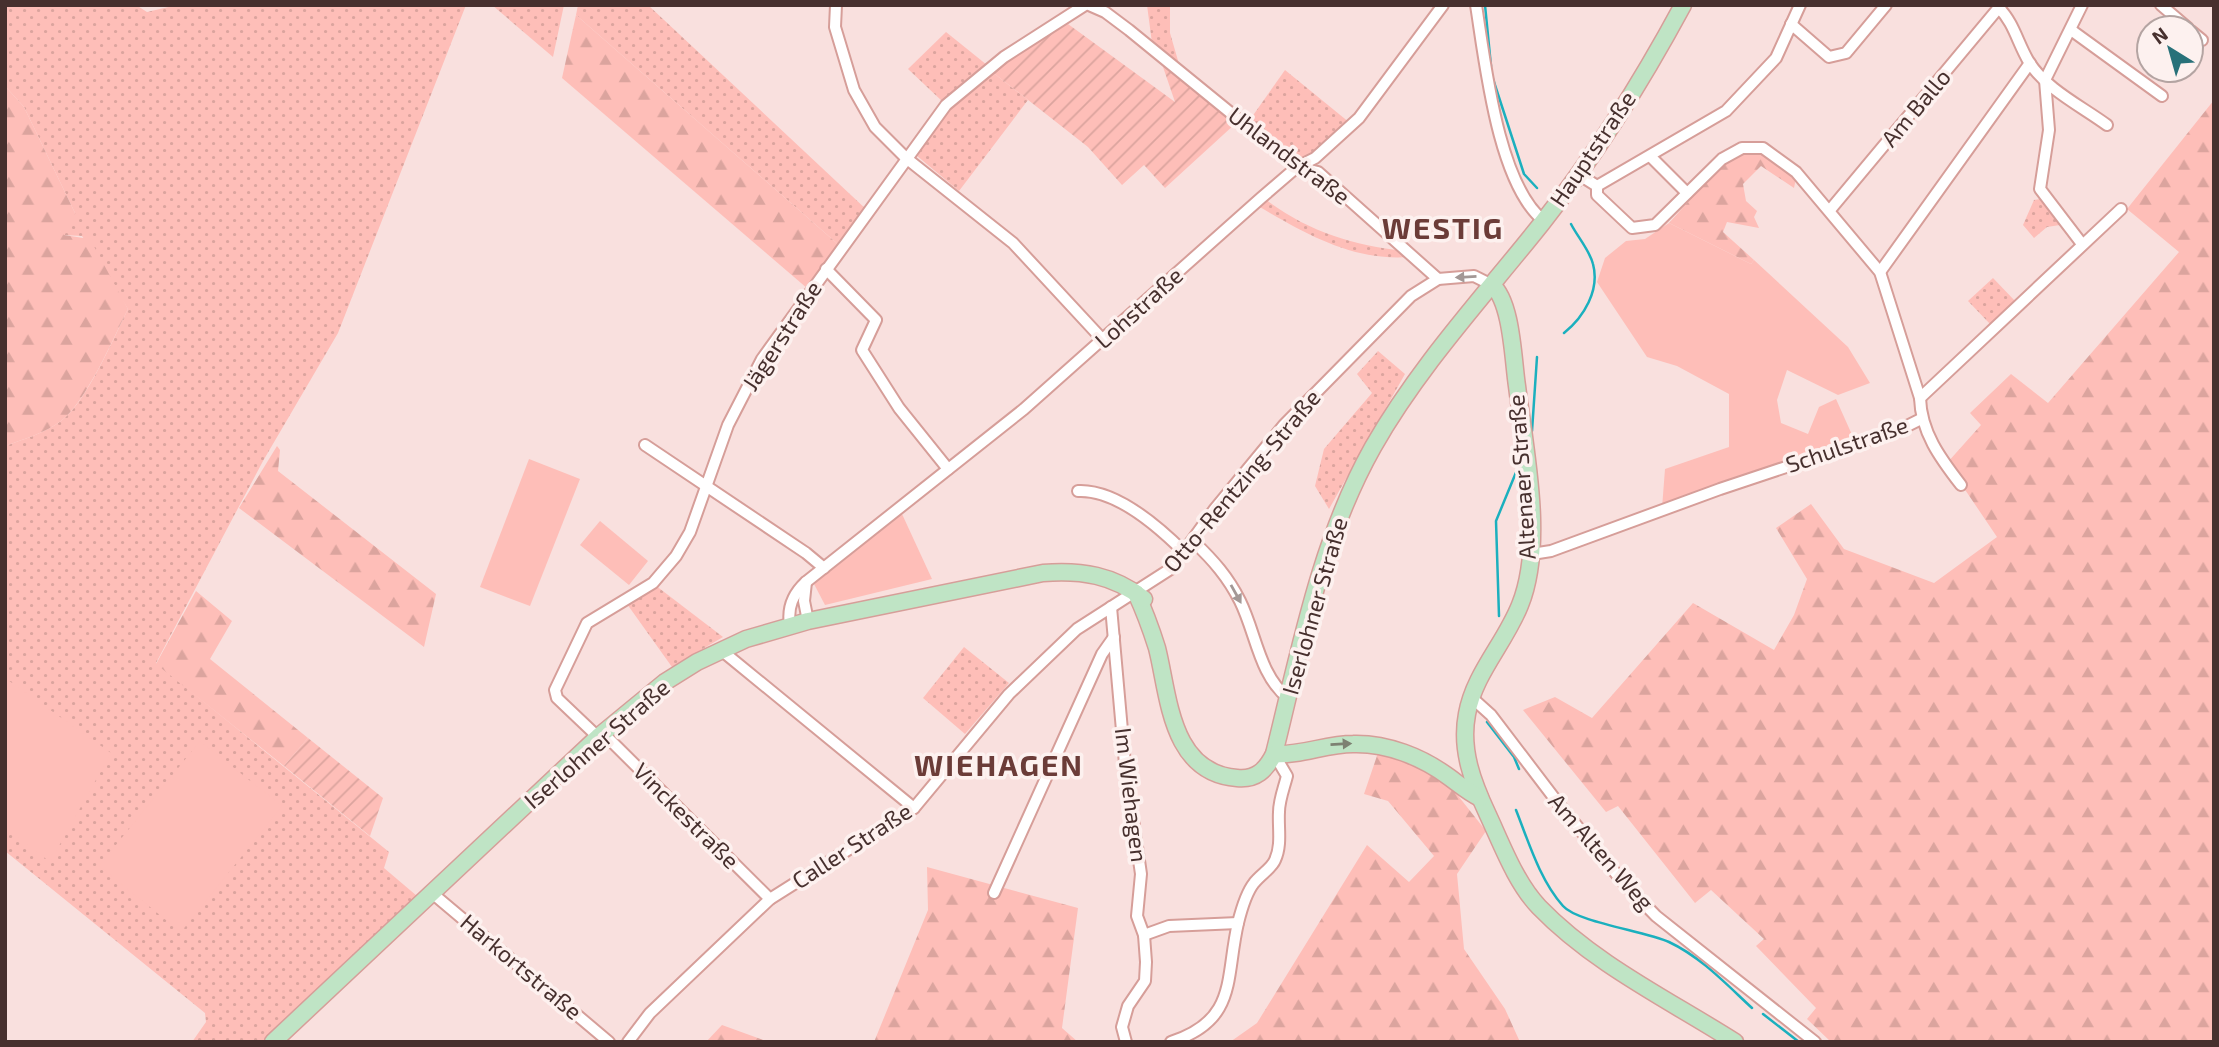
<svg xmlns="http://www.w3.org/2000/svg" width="2219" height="1047" font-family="'Exo 2',sans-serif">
<defs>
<pattern id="grass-dots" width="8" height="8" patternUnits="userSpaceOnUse" patternTransform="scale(1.75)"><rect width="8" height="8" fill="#febeb8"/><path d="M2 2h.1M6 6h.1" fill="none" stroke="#dba49e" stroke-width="1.8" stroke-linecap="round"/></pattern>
<pattern id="forest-firs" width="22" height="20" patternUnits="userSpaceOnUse" patternTransform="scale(1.75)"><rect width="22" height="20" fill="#febeb8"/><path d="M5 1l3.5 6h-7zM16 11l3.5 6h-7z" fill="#dba49e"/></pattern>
<pattern id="garden-furrows" width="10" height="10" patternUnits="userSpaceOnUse" patternTransform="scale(1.75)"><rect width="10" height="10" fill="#febeb8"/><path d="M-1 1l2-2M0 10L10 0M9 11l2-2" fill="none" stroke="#dba49e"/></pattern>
</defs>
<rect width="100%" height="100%" fill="#f9e0de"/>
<!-- grass -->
<g fill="url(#grass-dots)">
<path d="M 5,5 L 136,5 L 147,12 L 177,5 L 466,5 L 338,333 L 263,461 L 156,663 L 389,852 L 384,868 L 417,896 L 262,1042 L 192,1042 L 206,1022 L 205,1013 L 5,851 L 5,446 C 24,439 45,433 61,421 C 86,403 113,339 128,309 L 82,236 L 63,235 L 59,230 L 75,213 L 24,107 L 5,86 Z"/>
<path d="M 492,5 L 564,5 L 553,57 Z"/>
<path d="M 578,5 L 648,5 L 868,211 L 840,246 L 576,15 Z"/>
<path d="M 1147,5 L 1170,5 L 1170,33 L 1179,64 L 1152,43 Z"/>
<path d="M 946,32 L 987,65 L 943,102 L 908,69 Z"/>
<path d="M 1285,70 L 1350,123 L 1313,154 L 1298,162 L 1249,121 Z"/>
<path d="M 991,71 L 1028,100 L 959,191 L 916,155 C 929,122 965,95 991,71 Z"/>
<path d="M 1265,199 C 1307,231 1352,245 1404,251 L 1409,257 C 1352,261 1306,234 1258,206 Z"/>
<path d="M 2040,199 L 2060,225 L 2047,227 L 2034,238 L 2023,225 L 2034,200 Z"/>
<path d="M 1993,278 L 2016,302 L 1991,325 L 1968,301 Z"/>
<path d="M 1378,351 L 1405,374 L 1329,509 L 1315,486 L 1324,449 L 1372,393 L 1357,374 Z"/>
<path d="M 655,585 L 723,637 L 672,667 L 627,604 Z"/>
<path d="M 964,647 L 1009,683 L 965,734 L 923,698 Z"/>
</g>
<!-- forest -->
<g fill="url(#forest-firs)">
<path d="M 576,15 L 840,246 L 808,289 L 562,78 Z"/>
<path d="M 5,86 L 24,107 L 75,213 L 74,224 L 60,231 L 64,235 L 90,239 L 128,309 C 113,339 86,402 61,421 C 45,433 24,439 5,446 Z"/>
<path d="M 2214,100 L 2214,1042 L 1831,1042 L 1807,1019 L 1816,1008 L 1756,946 L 1764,939 L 1711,890 L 1695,903 L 1618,806 L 1606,812 L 1523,710 L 1555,697 L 1592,718 L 1693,603 L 1774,650 L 1794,615 L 1807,579 L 1776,528 L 1811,504 L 1844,549 L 1934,583 L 1997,537 L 1947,463 L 1981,425 L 1970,413 L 2011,374 L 2048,403 L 2179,252 L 2127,209 Z"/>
<path d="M 1744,150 L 1760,151 L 1796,178 L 1794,188 L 1761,166 L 1743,184 L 1746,201 L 1757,211 L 1754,217 L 1759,228 L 1727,222 L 1723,232 L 1754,260 L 1751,264 L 1669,223 L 1724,162 Z"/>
<path d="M 277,446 L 280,450 L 278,471 L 436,594 L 424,647 L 239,508 Z"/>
<path d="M 196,591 L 232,621 L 210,659 L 308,738 L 284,766 L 156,664 Z"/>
<path d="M 1379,750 L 1421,764 L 1448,783 L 1486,831 L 1457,874 L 1464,949 L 1505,1009 L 1520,1042 L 1230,1042 L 1257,1023 L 1367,845 L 1409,882 L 1434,856 L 1388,801 L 1364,794 Z"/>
<path d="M 927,867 L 1078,908 L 1062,1028 L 1078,1042 L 874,1042 L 928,910 Z"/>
<path d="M 722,1025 L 769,1042 L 706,1042 Z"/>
</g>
<!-- park -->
<g fill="#febeb8">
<path d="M 1669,223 L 1751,264 L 1754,260 L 1848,347 L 1870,383 L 1838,395 L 1787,370 L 1777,400 L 1781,423 L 1808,434 L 1819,407 L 1836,399 L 1853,437 L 1662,508 L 1665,469 L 1729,447 L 1729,394 L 1677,366 L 1647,357 L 1597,282 L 1605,258 L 1626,241 L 1645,239 Z"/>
<path d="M 529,459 L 580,479 L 530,606 L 480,587 Z"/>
<path d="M 902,514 L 932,579 L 825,605 L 814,584 Z"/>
<path d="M 600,521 L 648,561 L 629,585 L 580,545 Z"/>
<path d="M 5,678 L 111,753 L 50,862 L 5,827 Z"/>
<path d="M 200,741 L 282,806 L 181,932 L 99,866 Z"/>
</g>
<!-- garden -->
<g fill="url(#garden-furrows)">
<path d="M 1068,24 L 1175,102 L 1162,64 L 1235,124 L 1165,188 L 1144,165 L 1122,185 L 1088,147 L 991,71 Z"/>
<path d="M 308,738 L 383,798 L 370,836 L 284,766 Z"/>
</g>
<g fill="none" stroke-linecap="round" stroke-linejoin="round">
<!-- stream -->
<g stroke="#1bb0be" stroke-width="2.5">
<path d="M 1485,5 L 1491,66"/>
<path d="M 1493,79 L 1524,174 L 1537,188"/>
<path d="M 1564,333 C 1584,317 1600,290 1593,264 C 1590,251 1577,236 1571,224"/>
<path d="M 1532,431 L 1537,357"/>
<path d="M 1499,616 L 1496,521 L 1517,470"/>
<path d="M 1487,722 L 1514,757 L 1519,769"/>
<path d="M 1516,810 C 1529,843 1540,880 1563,906 C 1577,922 1644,931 1669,942 C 1701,957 1726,984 1752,1008"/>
<path d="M 1763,1014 L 1799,1042"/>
</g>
<!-- street casing -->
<g stroke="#d69e99" stroke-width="14">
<g id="street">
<path d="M 836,5 L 835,27 L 854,90 L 875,127 L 906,158 L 1013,243 L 1103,340"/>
<path d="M 1089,5 L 1105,12 L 1129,30 L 1297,167 L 1318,172 L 1438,279"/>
<path d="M 1476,5 C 1485,62 1498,185 1544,221"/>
<path d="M 2082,5 L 2045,80 L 2049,130 L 2040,189 L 2082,244"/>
<path d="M 2161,5 L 2188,28"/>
<path d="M 1999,8 C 2014,23 2018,44 2029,62 C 2046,89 2081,106 2107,125"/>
<path d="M 1791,24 L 1829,57 L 1846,53 L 1886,5"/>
<path d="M 2071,30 L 2162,96"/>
<path d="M 2191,31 L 2202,40"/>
<path d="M 1651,157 L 1687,193"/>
<path d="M 1578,174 L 1597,186 L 1726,111 L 1776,58 L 1800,5"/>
<path d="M 1597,186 L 1597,195 L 1632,228 L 1655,225 L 1722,159 L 1742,148 L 1763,148 L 1796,172 L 1880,272 L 1920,398 C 1921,432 1940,458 1961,485"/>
<path d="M 1830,210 L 2001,5"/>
<path d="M 826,269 L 876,320 L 862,350 L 899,408 L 948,469"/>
<path d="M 1880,272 L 2030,63"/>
<path d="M 1920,398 L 2121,209"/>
<path d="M 645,445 L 806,553 L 824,568"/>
<path d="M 1078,491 C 1116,489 1160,528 1185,553"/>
<path d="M 1194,542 C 1213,560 1228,577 1240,601 C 1256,633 1259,675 1288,698"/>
<path d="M 1532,554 L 1551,551 L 1720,489 L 1903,428 L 1921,419"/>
<path d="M 806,582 L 804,601 L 808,621"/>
<path d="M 1111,607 L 1125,764 L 1141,874 L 1137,916 L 1144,935 L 1146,962 L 1145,981 L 1128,1006 L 1122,1027 L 1126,1042"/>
<path d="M 790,625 C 787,607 793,594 806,582 L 1024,409 L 1261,198 L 1297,167 L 1315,158 L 1359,118 L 1443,5"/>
<path d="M 721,650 L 914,808"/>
<path d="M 1471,697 L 1491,715 L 1558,803 L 1623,882 L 1656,916 L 1815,1042"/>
<path d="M 603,733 L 770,899"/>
<path d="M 598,737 L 557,698 L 555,690 L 587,623 L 653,583 L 676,556 L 690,532 L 728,425 L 762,359 L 946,105 L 1004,57 L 1085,5"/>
<path d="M 432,893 L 609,1042"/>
<path d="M 994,893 L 1102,654 L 1114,637"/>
<path d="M 1144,935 L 1169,926 L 1238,923"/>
<path d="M 628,1042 L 650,1013 L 770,899 L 914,808 L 1009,694 L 1077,629 L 1172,568 L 1214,510 L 1284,425 L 1411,296 L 1438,279 L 1474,276 L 1492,285"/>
<path d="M 1171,1042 C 1238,1020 1225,979 1238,923 C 1241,911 1246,893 1254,883 C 1260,875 1272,868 1275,860 C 1282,845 1278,828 1279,812 C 1279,800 1284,788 1287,776 L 1274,754"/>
</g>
</g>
<!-- secondary casing -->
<g stroke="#d69e99" stroke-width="19">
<g id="secondary">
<path d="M 1492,285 C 1512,302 1513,360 1517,386 C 1525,451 1545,543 1520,605 C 1505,643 1474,674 1467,714 C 1460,750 1473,783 1488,815 C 1502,845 1516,883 1539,907 C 1594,964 1669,1000 1735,1042"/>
<path d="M 1136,593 C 1144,610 1151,629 1157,648 C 1169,695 1170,773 1237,778 C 1256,780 1266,770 1274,754 C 1300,650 1320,541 1373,447 C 1419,366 1484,296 1542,223 C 1595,156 1642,81 1683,5"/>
<path d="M 1274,754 C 1300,756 1326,744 1353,744 C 1387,743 1422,757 1449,777 C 1460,785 1468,792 1480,798"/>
<path d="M 273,1042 L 598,737 L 665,682 L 697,662 L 746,639 L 808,621 L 1043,573 C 1082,570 1113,575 1144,599"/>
</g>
</g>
<!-- street -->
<use href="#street" stroke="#fff" stroke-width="10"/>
<!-- secondary -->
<use href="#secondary" stroke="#bfe4c5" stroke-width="16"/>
</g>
<!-- one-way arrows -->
<defs><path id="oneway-solid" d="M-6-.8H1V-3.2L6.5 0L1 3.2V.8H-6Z" transform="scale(1.75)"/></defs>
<g fill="#a39896">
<use href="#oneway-solid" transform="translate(1466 277) rotate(177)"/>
<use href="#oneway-solid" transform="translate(1236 594) rotate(61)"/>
</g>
<use fill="#7d8172" href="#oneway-solid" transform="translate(1341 744) rotate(-3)"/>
<g text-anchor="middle" stroke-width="7" stroke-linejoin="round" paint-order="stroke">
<!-- street labels -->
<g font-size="23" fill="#47302e" stroke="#fdf1ef">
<text transform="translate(1916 108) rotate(-50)" y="8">Am Ballo</text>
<text transform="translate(1593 149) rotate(-56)" y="8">Hauptstraße</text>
<text transform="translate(1289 156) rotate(37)" y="8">Uhlandstraße</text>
<text transform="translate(1139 308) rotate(-42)" y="8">Lohstraße</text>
<text transform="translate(782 336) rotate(-57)" y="8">Jägerstraße</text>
<text transform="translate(1847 445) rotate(-19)" y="8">Schulstraße</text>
<text transform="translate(1522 477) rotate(-94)" y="8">Altenaer Straße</text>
<text transform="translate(1242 481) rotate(-50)" y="8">Otto-Rentzing-Straße</text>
<text transform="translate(1315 606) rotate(-74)" y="8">Iserlohner Straße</text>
<text transform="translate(597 744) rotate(-41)" y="8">Iserlohner Straße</text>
<text transform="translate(1131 795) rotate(83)" y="8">Im Wiehagen</text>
<text transform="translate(686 816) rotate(45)" y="8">Vinckestraße</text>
<text transform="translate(852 846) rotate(-33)" y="8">Caller Straße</text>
<text transform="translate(1601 852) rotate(49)" y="8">Am Alten Weg</text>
<text transform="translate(521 967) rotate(40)" y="8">Harkortstraße</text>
</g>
<!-- district labels -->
<g font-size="30" font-weight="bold" letter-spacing="2" fill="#6b3c38" stroke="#fdf1ef">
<text x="1443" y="239">WESTIG</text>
<text x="999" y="776">WIEHAGEN</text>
</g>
</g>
<!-- border -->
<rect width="2219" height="1047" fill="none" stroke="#47302e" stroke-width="14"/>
<!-- north arrow -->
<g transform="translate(2170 49) rotate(323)"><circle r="33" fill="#fdf1ef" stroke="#b4a4a2" stroke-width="2"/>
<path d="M0-5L12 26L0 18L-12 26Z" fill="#287179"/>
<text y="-10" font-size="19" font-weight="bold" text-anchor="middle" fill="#47302e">N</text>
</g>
</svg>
